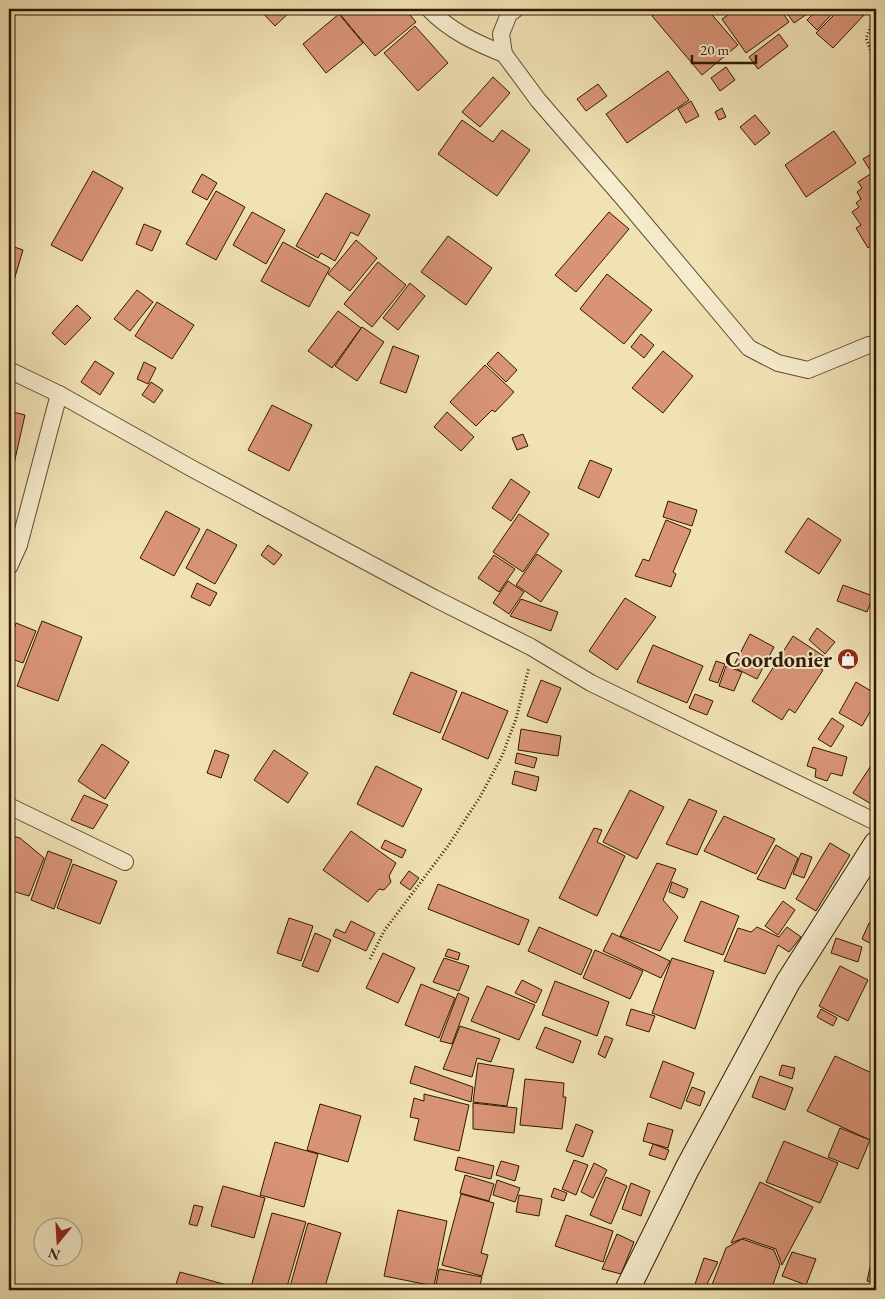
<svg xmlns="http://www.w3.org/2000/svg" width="885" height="1299" font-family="'EB Garamond',serif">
<rect width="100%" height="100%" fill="#f1e2b4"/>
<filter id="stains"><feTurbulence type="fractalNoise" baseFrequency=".004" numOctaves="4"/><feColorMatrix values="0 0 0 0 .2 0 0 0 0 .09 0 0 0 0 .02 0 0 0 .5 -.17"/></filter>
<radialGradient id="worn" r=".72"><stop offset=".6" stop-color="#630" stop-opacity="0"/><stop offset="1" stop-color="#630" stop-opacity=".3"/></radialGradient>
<!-- building -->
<g fill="#d99477" stroke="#301800">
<path d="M 259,9 L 293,9 L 275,26 Z"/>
<path d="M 344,9 L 405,9 L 416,22 L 375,56 L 339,13 Z"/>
<path d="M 661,9 L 707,9 L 738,45 L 702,75 L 652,16 Z"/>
<path d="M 737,9 L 780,9 L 789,22 L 746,53 L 722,19 Z"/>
<path d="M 784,9 L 814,9 L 794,23 Z"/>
<path d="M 818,9 L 825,9 L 831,15 L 817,30 L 807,20 Z"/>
<path d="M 840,9 L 857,9 L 864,15 L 833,48 L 816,33 Z"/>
<path d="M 339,14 L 363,43 L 326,73 L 303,44 Z"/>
<path d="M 415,26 L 448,63 L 418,91 L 384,53 Z"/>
<path d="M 779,34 L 788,46 L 758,69 L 749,57 Z"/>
<path d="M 726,67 L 735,80 L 720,91 L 711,78 Z"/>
<path d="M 668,71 L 689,100 L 627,143 L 606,114 Z"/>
<path d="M 493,77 L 510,93 L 480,127 L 462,112 Z"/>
<path d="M 598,84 L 607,96 L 586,111 L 577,99 Z"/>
<path d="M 691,101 L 699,116 L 686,123 L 678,109 Z"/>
<path d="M 722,108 L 726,117 L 719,120 L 715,112 Z"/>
<path d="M 755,115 L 770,133 L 755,145 L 740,127 Z"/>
<path d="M 462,120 L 493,142 L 502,130 L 530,150 L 497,196 L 438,154 Z"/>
<path d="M 834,131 L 856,163 L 806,197 L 785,165 Z"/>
<path d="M 876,151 L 876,250 L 873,245 L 868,248 L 856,228 L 861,225 L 852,212 L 859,207 L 856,203 L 861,199 L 857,192 L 862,188 L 858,182 L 872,173 L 863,159 Z"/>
<path d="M 93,171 L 123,188 L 82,261 L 51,245 Z"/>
<path d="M 202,174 L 217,183 L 207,200 L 192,192 Z"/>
<path d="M 216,191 L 245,207 L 216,260 L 186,244 Z"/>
<path d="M 326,193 L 370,215 L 358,236 L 351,232 L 335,261 L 321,253 L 318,258 L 296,246 Z"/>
<path d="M 252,212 L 285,230 L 266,264 L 233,245 Z"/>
<path d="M 609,212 L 629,229 L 576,292 L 555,275 Z"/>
<path d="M 144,224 L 161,231 L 152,251 L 136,244 Z"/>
<path d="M 448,236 L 492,268 L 466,305 L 421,272 Z"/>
<path d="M 356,240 L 377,258 L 350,291 L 328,274 Z"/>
<path d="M 283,242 L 330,268 L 309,307 L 261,281 Z"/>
<path d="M 9,245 L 23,250 L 9,297 Z"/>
<path d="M 378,262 L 406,285 L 372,327 L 344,304 Z"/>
<path d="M 607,274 L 652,310 L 624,344 L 580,309 Z"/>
<path d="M 410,283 L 425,296 L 398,330 L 383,318 Z"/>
<path d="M 137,290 L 153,302 L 130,331 L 114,319 Z"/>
<path d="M 157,302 L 194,325 L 172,359 L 135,336 Z"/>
<path d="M 77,305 L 91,318 L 65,345 L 52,333 Z"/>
<path d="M 338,311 L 361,328 L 332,368 L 308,351 Z"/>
<path d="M 362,327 L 384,342 L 357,381 L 335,366 Z"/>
<path d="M 641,334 L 654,345 L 644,358 L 631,347 Z"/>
<path d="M 393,346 L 419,356 L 406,393 L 380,383 Z"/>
<path d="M 663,351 L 693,376 L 663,413 L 632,388 Z"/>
<path d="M 498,352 L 517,370 L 506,382 L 487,364 Z"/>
<path d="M 95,361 L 114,373 L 100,395 L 81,382 Z"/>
<path d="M 144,362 L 156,368 L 148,384 L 137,379 Z"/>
<path d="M 485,365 L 514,392 L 495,412 L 492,410 L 476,426 L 450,402 Z"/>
<path d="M 151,382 L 163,390 L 154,403 L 142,395 Z"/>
<path d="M 272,405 L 312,425 L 289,471 L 248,450 Z"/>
<path d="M 9,411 L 25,415 L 13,468 L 9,467 Z"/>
<path d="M 447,412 L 474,437 L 461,451 L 434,427 Z"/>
<path d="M 523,434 L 528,446 L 517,450 L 512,438 Z"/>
<path d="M 590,460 L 612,469 L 599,498 L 578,488 Z"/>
<path d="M 511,479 L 530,492 L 511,521 L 492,508 Z"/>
<path d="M 668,501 L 697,510 L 692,526 L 663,517 Z"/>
<path d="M 166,511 L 200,529 L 174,576 L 140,558 Z"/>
<path d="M 519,514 L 549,534 L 523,572 L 493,552 Z"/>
<path d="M 808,518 L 841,540 L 819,574 L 785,552 Z"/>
<path d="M 666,520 L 691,530 L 673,572 L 676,574 L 671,587 L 635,576 L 643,559 L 649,561 Z"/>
<path d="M 207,529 L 237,545 L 215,584 L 186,568 Z"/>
<path d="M 268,545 L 282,555 L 274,565 L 261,555 Z"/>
<path d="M 537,554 L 562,571 L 541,602 L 516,585 Z"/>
<path d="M 494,555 L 515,569 L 499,592 L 478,578 Z"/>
<path d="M 508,581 L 524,592 L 509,614 L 493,603 Z"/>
<path d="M 197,583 L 217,593 L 210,606 L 191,597 Z"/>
<path d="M 843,585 L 873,596 L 867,612 L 837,601 Z"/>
<path d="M 625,598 L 656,617 L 617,670 L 589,651 Z"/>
<path d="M 521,599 L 558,612 L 551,631 L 510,616 Z"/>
<path d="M 42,621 L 82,637 L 58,701 L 17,686 Z"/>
<path d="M 16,623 L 36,631 L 23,663 L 9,658 L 9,643 Z"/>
<path d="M 817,628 L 835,642 L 825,654 L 809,640 Z"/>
<path d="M 750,634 L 774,647 L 757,679 L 733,667 Z"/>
<path d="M 793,636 L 825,657 L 818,667 L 823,670 L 795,713 L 789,709 L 782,720 L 752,701 Z"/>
<path d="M 653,645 L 703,666 L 687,703 L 637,682 Z"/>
<path d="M 716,661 L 725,664 L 718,683 L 709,680 Z"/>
<path d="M 726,666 L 742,672 L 734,691 L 719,686 Z"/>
<path d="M 411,672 L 457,691 L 440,733 L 393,714 Z"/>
<path d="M 541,680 L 561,688 L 547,723 L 527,716 Z"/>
<path d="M 856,682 L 876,694 L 876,701 L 862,726 L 839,713 Z"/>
<path d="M 462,692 L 508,711 L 488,759 L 442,739 Z"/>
<path d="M 695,694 L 713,701 L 707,715 L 689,708 Z"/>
<path d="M 832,718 L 844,726 L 831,747 L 818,739 Z"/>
<path d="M 521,729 L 561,736 L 558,756 L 518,750 Z"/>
<path d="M 102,744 L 129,762 L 105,799 L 78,781 Z"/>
<path d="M 813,747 L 847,757 L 842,776 L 831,773 L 827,781 L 815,777 L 816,769 L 807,766 Z"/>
<path d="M 215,750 L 229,755 L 221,778 L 207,773 Z"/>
<path d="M 274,750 L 308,773 L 288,803 L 254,780 Z"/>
<path d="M 517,753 L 537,758 L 534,768 L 515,763 Z"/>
<path d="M 876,758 L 876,807 L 853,793 Z"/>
<path d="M 376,766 L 422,789 L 403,827 L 357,804 Z"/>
<path d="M 515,771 L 539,777 L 536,791 L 512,784 Z"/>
<path d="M 630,790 L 664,807 L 637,859 L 603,842 Z"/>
<path d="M 84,795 L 108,805 L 93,829 L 71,820 Z"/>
<path d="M 689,799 L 717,811 L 697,855 L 666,844 Z"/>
<path d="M 724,816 L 775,839 L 756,874 L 704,851 Z"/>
<path d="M 594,828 L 602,830 L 597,842 L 625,856 L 597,916 L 559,898 Z"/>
<path d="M 351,831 L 396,863 L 389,876 L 391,882 L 384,890 L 379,889 L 368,902 L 323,870 Z"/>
<path d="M 9,835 L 20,838 L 44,858 L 29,896 L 9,890 Z"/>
<path d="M 385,840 L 406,850 L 402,858 L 381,848 Z"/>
<path d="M 830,843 L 850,855 L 816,911 L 796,899 Z"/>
<path d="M 776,845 L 798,858 L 785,889 L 757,879 Z"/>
<path d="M 48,851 L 72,860 L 54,909 L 31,900 Z"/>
<path d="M 801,853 L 812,857 L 804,878 L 793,874 Z"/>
<path d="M 657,863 L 676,869 L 663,900 L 678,917 L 660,951 L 620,936 Z"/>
<path d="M 73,864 L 117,881 L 100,924 L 57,908 Z"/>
<path d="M 409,871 L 419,878 L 410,890 L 400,883 Z"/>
<path d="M 672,882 L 688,889 L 684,898 L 669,892 Z"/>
<path d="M 438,884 L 529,920 L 519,945 L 428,909 Z"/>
<path d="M 701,901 L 739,916 L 723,955 L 684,941 Z"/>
<path d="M 783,901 L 795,910 L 778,935 L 765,926 Z"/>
<path d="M 289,918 L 313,926 L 301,961 L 277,953 Z"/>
<path d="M 351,921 L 375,933 L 366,951 L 333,936 L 336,929 L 345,933 Z"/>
<path d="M 869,923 L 876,926 L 876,935 L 872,944 L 862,939 Z"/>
<path d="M 539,927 L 592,950 L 581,975 L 528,951 Z"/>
<path d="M 757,927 L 779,937 L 787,927 L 801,937 L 789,952 L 778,945 L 765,974 L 724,961 L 738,928 L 751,932 Z"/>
<path d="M 315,933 L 331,940 L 318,972 L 302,966 Z"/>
<path d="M 612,933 L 670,961 L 661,978 L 603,951 Z"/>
<path d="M 836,938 L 862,947 L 858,962 L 831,953 Z"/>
<path d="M 448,949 L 460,953 L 458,960 L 445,956 Z"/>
<path d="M 595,950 L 643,971 L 630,999 L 583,978 Z"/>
<path d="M 383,953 L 415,968 L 398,1003 L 366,988 Z"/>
<path d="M 444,958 L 469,966 L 459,991 L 433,982 Z"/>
<path d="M 672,958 L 714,971 L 695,1029 L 652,1013 Z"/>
<path d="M 840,966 L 868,980 L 848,1021 L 819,1006 Z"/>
<path d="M 522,980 L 542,990 L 536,1003 L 515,993 Z"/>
<path d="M 555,981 L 609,1002 L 597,1036 L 542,1015 Z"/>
<path d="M 421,984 L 455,998 L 439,1038 L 405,1025 Z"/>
<path d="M 487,986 L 535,1005 L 519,1040 L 471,1021 Z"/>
<path d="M 458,993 L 469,998 L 452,1044 L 440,1041 Z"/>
<path d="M 631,1009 L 655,1016 L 649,1032 L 626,1025 Z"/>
<path d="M 821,1009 L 837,1018 L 833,1026 L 817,1017 Z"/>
<path d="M 460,1026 L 500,1039 L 491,1062 L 477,1058 L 472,1077 L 443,1069 Z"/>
<path d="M 545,1027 L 581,1041 L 573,1063 L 536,1048 Z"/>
<path d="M 605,1036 L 613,1039 L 605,1058 L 598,1054 Z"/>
<path d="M 835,1056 L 876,1075 L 876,1128 L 870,1140 L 807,1111 Z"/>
<path d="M 663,1061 L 694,1073 L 681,1109 L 650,1097 Z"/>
<path d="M 478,1063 L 514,1069 L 507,1106 L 473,1102 Z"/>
<path d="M 782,1065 L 795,1068 L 792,1079 L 779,1075 Z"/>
<path d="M 415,1066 L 473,1087 L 471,1102 L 410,1083 Z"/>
<path d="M 760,1076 L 793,1088 L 785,1110 L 752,1097 Z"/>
<path d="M 525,1079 L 564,1083 L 563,1097 L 566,1097 L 562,1129 L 520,1125 Z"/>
<path d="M 692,1087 L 705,1092 L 700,1106 L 686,1101 Z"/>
<path d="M 424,1094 L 469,1105 L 459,1151 L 414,1140 L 419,1119 L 410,1117 L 414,1098 L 424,1101 Z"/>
<path d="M 473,1103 L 517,1108 L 514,1133 L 473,1129 Z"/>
<path d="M 320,1104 L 361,1116 L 348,1162 L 307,1150 Z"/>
<path d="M 648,1123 L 673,1130 L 668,1148 L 643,1141 Z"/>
<path d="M 576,1124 L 593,1131 L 583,1157 L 566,1151 Z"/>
<path d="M 840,1128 L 870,1140 L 858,1169 L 828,1157 Z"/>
<path d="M 784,1141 L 838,1163 L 820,1203 L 766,1182 Z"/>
<path d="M 275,1142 L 318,1154 L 304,1207 L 260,1195 Z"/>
<path d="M 653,1144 L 669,1150 L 665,1160 L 649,1155 Z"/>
<path d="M 458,1157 L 494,1166 L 491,1179 L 455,1170 Z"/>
<path d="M 574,1160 L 588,1165 L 576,1195 L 562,1189 Z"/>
<path d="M 501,1161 L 519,1166 L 515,1181 L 496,1175 Z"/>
<path d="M 594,1163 L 607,1170 L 593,1198 L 581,1192 Z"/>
<path d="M 465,1175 L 494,1184 L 489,1201 L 460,1193 Z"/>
<path d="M 606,1177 L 627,1186 L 611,1224 L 590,1215 Z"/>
<path d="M 497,1180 L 520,1188 L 515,1202 L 493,1195 Z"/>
<path d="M 760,1182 L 813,1207 L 782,1265 L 776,1249 L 744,1238 L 731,1243 Z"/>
<path d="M 631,1183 L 650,1191 L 641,1216 L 622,1209 Z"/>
<path d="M 223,1186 L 265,1198 L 254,1238 L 211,1226 Z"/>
<path d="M 554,1188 L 567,1193 L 564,1201 L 551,1197 Z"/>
<path d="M 461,1194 L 494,1203 L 481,1253 L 488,1255 L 482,1276 L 442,1265 Z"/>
<path d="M 519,1195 L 542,1199 L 539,1216 L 516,1212 Z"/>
<path d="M 194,1205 L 203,1207 L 197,1226 L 189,1224 Z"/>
<path d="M 398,1210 L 447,1221 L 434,1286 L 384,1276 Z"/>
<path d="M 272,1213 L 306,1222 L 286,1290 L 250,1290 Z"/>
<path d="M 566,1215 L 613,1231 L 603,1262 L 555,1246 Z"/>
<path d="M 308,1223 L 341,1233 L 324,1290 L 289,1290 Z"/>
<path d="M 617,1234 L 634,1242 L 621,1274 L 602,1269 Z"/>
<path d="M 742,1239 L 774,1250 L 780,1265 L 771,1290 L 710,1290 L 726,1248 Z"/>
<path d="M 876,1241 L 876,1283 L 867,1281 Z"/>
<path d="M 792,1252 L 816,1259 L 806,1285 L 782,1276 Z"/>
<path d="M 704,1258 L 718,1262 L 704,1290 L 693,1290 Z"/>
<path d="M 439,1269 L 482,1277 L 479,1290 L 466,1290 L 436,1285 Z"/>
<path d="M 180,1272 L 245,1290 L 174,1290 Z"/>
</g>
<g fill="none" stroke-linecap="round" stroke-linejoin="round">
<!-- minor casing -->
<g stroke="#604a2d" stroke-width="18">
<g id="minor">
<path d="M 429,9 C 450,31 476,43 504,54"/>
<path d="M 516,9 L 509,14 L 501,34 L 504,54 L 538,100 L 623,198 L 749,348 L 778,363 L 808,370 L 869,345 L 876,346"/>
<path d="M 9,370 L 59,394 L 191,468 L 434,598 L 531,647 L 591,683 L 876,822"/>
<path d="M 9,567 L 19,545 L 59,394"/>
<path d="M 9,806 L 125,862"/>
</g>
</g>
<!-- secondary casing -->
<g stroke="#301800" stroke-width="26">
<path id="secondary" d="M 627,1290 L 687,1169 L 788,982 L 876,844"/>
</g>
<!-- path -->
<g stroke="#301800" stroke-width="3" stroke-dasharray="1 2.5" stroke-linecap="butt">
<path d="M 876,13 L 866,38 L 876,66"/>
<path d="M 370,959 L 384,931 L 448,846 L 480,797 L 502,756 L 516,719 L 529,667"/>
</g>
<!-- minor -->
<use href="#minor" stroke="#f6ecce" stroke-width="16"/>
<!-- secondary -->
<use href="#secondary" stroke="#f6ecce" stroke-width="24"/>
</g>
<!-- icons -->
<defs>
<g id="shop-disc" transform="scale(1.125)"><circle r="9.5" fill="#8f2418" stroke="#f6ecce"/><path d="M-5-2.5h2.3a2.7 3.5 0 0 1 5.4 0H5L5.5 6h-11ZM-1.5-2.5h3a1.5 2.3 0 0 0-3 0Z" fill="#fff"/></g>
</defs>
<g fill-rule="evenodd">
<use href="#shop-disc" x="848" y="659"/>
</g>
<g text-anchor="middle" stroke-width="4" stroke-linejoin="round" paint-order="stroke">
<!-- poi labels -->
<g font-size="22" font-weight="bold" fill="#301800" stroke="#f6ecce" text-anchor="end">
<text x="832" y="667">Coordonier</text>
</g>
</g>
<!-- margin -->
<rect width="885" height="1299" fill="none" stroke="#f1e2b4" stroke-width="30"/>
<rect x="10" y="10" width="865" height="1279" fill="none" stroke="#301800" stroke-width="2.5"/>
<rect x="15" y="15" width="855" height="1269" fill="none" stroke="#301800"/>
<!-- north arrow -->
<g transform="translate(58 1242) rotate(198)"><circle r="24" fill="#f6ecce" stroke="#a7977c"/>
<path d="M0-4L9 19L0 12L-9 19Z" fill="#8f2418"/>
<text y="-8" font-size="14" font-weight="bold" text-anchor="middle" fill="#301800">N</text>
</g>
<!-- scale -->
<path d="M692 55v8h64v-8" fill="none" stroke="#301800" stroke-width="2.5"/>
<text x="700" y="55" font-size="15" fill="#301800" stroke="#f6ecce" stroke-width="4" paint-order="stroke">20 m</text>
<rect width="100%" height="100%" filter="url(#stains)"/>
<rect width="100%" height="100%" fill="url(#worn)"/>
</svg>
